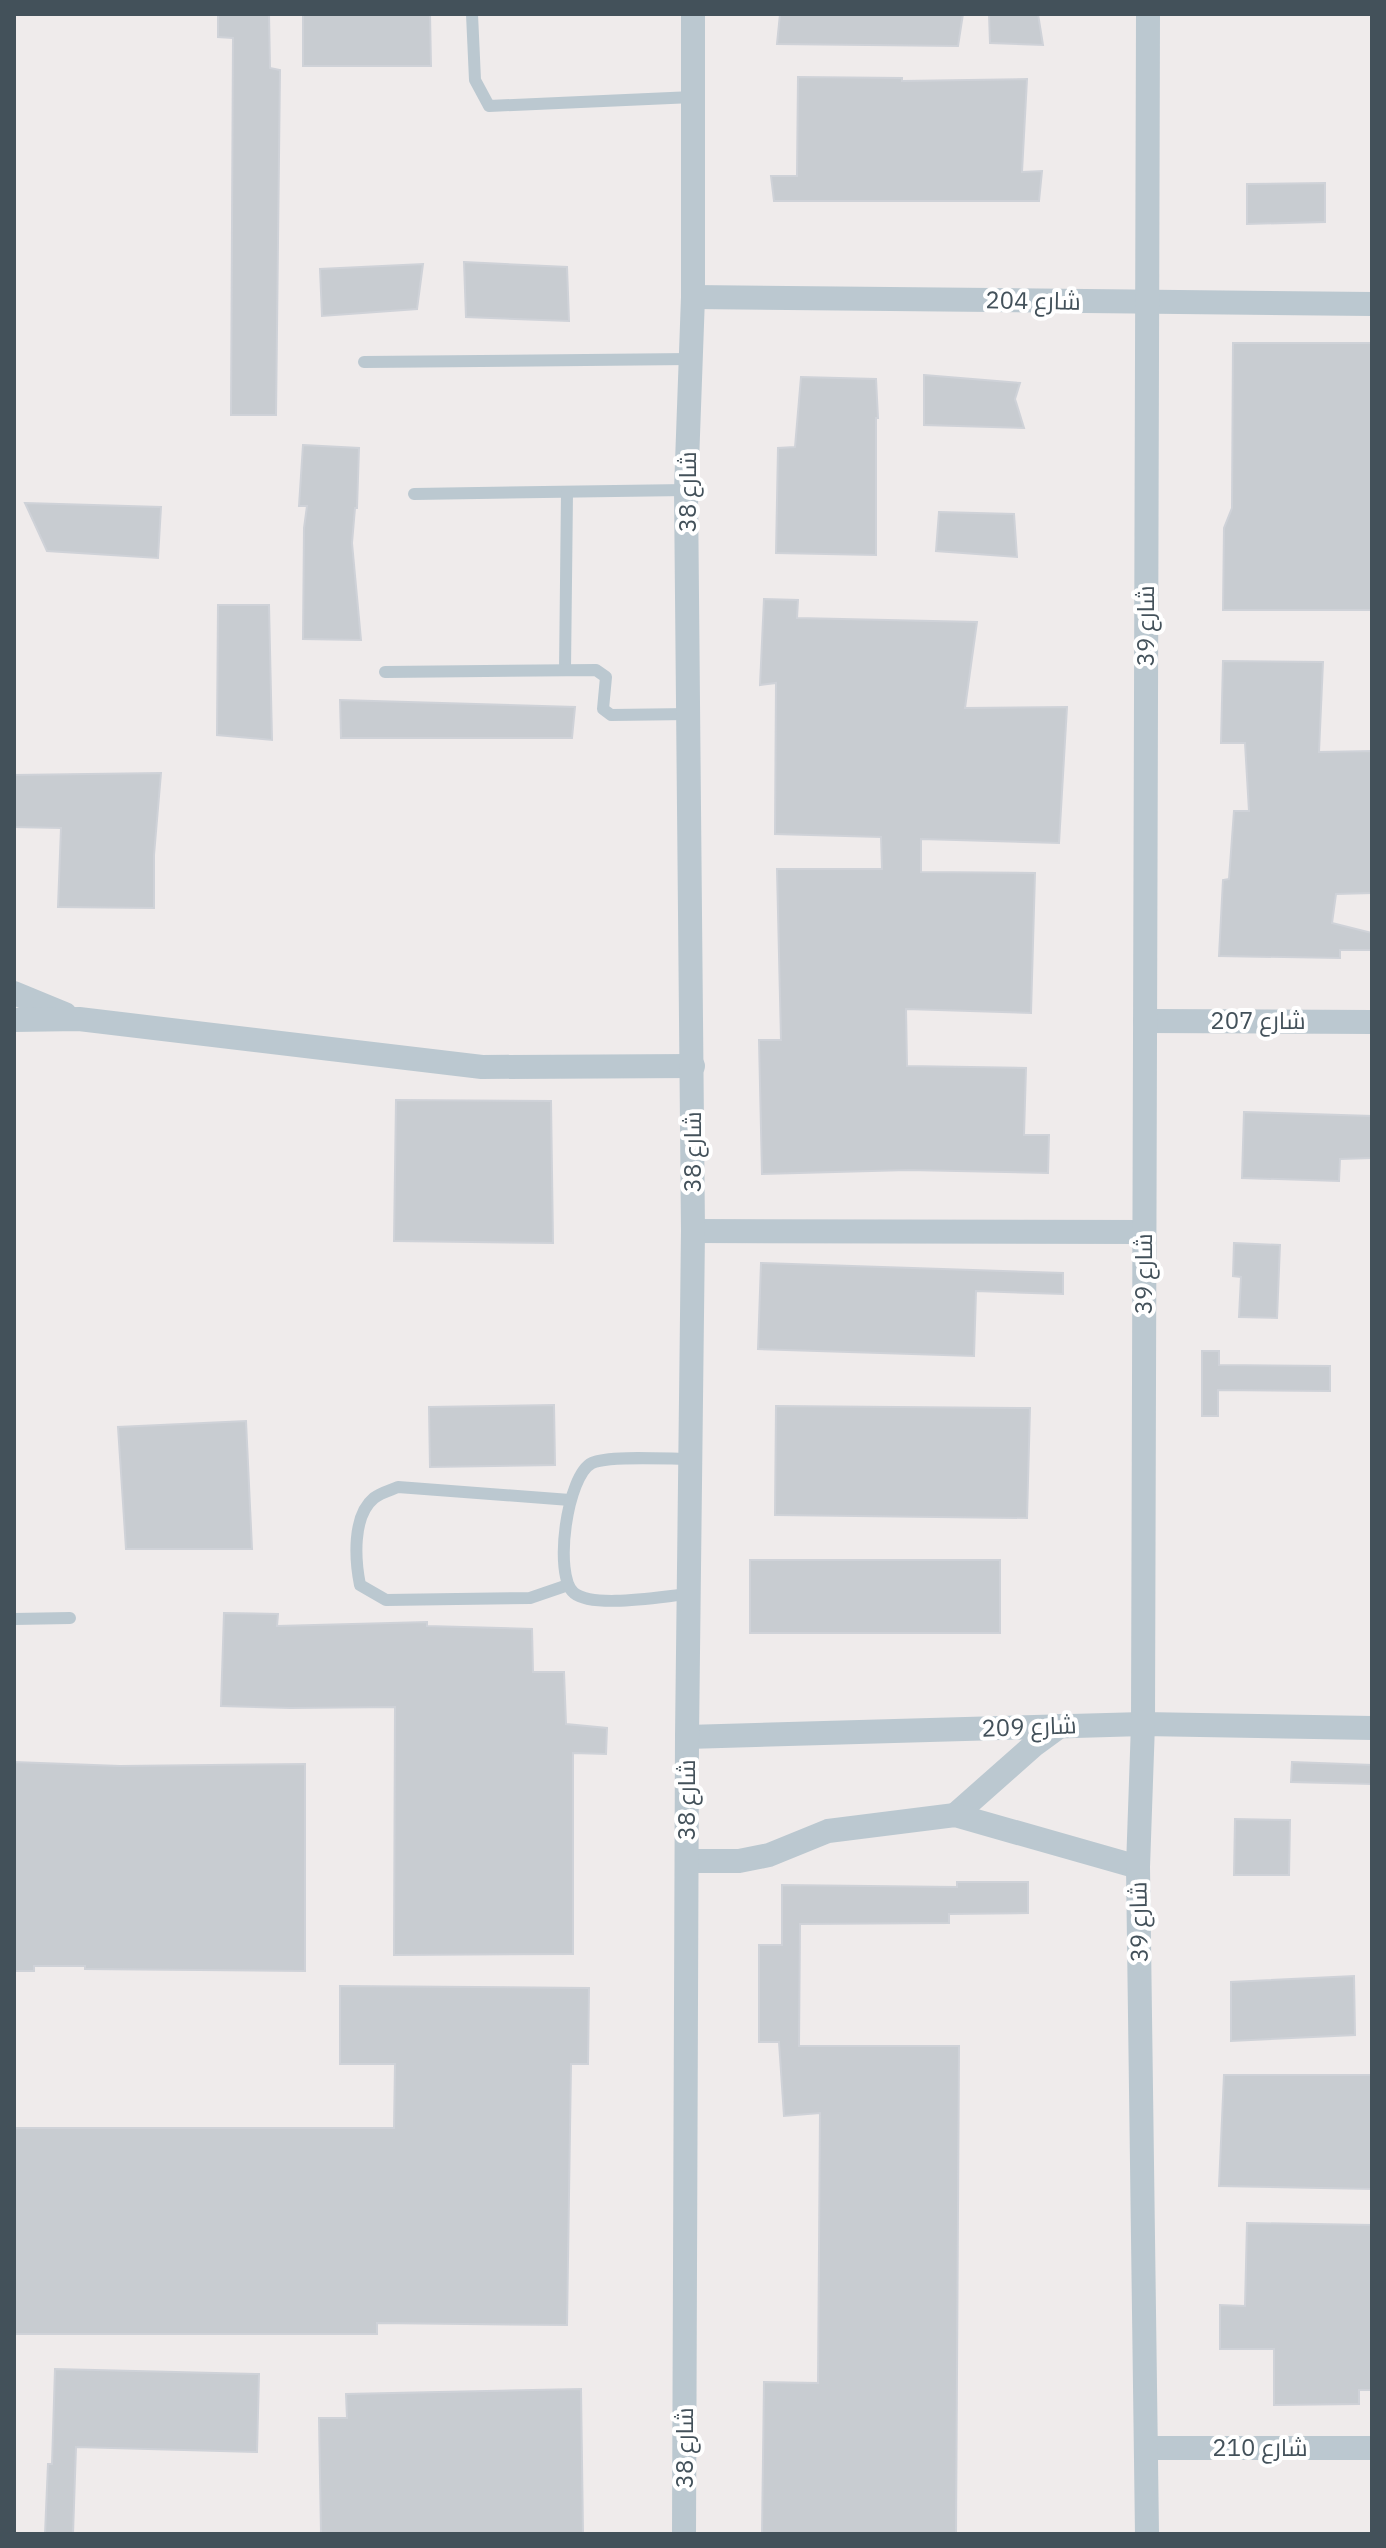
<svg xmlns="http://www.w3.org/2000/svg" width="1386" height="2548" font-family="'IBM Plex Sans',Cairo,sans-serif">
<rect width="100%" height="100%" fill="#efebeb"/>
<!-- building -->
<g fill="#c8ccd1" stroke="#cfd2d8" stroke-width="2">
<path d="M 218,14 L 269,14 L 270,68 L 280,70 L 276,415 L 231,415 L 233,38 L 218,37 Z"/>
<path d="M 303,14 L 430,14 L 431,66 L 303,66 Z"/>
<path d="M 780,14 L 963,14 L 958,46 L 777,44 Z"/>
<path d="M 989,14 L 1038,14 L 1043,45 L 990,43 Z"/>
<path d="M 798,77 L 902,78 L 902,81 L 1027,79 L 1022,172 L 1042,171 L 1039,201 L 774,201 L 771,176 L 797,176 Z"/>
<path d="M 1325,183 L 1325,222 L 1247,224 L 1247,184 Z"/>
<path d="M 464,262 L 567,267 L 569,321 L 466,317 Z"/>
<path d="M 423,264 L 417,309 L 322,316 L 320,269 Z"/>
<path d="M 1233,343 L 1372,343 L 1372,610 L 1223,610 L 1224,528 L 1232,508 Z"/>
<path d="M 924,375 L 1020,383 L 1015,399 L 1024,428 L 924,425 Z"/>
<path d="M 801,377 L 876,379 L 878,418 L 876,418 L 876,555 L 776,553 L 778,448 L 795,447 Z"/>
<path d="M 303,445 L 359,448 L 357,508 L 355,508 L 352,543 L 361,640 L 303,639 L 304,528 L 307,506 L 299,506 Z"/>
<path d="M 25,503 L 161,507 L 158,558 L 47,551 Z"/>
<path d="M 939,512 L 1014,514 L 1017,557 L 936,551 Z"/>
<path d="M 764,599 L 798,600 L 797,618 L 977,622 L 965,708 L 1067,707 L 1059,843 L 921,839 L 921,872 L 1035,873 L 1031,1013 L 906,1009 L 907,1066 L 1026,1068 L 1024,1135 L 1049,1135 L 1048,1173 L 908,1170 L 762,1174 L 759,1040 L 781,1040 L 777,869 L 882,869 L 881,837 L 775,834 L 776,683 L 760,685 Z"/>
<path d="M 218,605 L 269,605 L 272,740 L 217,735 Z"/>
<path d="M 1223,661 L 1323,662 L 1319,752 L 1372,751 L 1372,893 L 1336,894 L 1332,923 L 1372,933 L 1372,950 L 1340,950 L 1340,958 L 1219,956 L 1223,880 L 1229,879 L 1234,811 L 1249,811 L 1245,743 L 1221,743 Z"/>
<path d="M 340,700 L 575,707 L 572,738 L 341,738 Z"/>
<path d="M 161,773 L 154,855 L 154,908 L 58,907 L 61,828 L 14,827 L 14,775 Z"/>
<path d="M 396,1100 L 551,1101 L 553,1243 L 394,1241 Z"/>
<path d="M 1244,1112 L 1372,1116 L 1372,1158 L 1340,1159 L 1339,1181 L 1242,1178 Z"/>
<path d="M 1234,1243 L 1280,1245 L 1277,1318 L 1239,1317 L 1241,1277 L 1233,1276 Z"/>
<path d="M 761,1263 L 1063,1273 L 1063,1294 L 976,1291 L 974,1356 L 758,1349 Z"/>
<path d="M 1202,1351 L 1219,1351 L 1219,1365 L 1330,1366 L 1330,1391 L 1218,1390 L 1218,1416 L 1202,1416 Z"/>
<path d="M 554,1405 L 555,1465 L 430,1467 L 429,1407 Z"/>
<path d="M 776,1406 L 1030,1408 L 1027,1518 L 775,1515 Z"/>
<path d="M 246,1421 L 252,1549 L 126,1549 L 118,1427 Z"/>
<rect x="750" y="1560" width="250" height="73"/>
<path d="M 224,1613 L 278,1614 L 277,1626 L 427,1622 L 427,1626 L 532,1629 L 533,1672 L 564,1672 L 566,1724 L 607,1728 L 606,1754 L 573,1753 L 573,1954 L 394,1955 L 395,1707 L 290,1708 L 221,1706 Z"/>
<path d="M 14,1762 L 120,1766 L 305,1764 L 305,1971 L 85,1969 L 85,1966 L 34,1966 L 34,1971 L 14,1971 Z"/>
<path d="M 1292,1762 L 1372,1765 L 1372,1784 L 1291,1782 Z"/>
<path d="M 1235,1819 L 1290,1820 L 1289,1875 L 1234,1875 Z"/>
<path d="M 957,1882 L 1028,1882 L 1028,1913 L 949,1914 L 949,1923 L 800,1924 L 799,2046 L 959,2046 L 956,2534 L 762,2534 L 764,2382 L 818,2383 L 820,2113 L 784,2116 L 779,2042 L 759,2042 L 759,1945 L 782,1945 L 782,1885 L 957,1887 Z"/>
<path d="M 1354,1976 L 1355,2035 L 1231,2041 L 1231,1982 Z"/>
<path d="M 340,1986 L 589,1988 L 588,2064 L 571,2064 L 567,2325 L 377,2323 L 377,2334 L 14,2334 L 14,2128 L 394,2128 L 395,2064 L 340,2064 Z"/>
<path d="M 1224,2075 L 1372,2075 L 1372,2189 L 1219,2186 Z"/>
<path d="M 1247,2223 L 1372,2225 L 1372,2390 L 1359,2390 L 1359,2404 L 1274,2405 L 1274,2349 L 1220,2349 L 1220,2305 L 1245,2306 Z"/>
<path d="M 55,2369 L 259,2374 L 257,2452 L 76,2447 L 73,2534 L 45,2534 L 48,2464 L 52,2464 Z"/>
<path d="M 581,2389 L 583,2534 L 321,2534 L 319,2418 L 347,2418 L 346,2394 Z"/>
</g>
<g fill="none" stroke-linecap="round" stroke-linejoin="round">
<!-- service -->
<g stroke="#bbc8d0" stroke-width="12">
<path d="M 472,14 L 475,80 L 489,106 L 693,97"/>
<path d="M 364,362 L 690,359"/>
<path d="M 414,494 L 686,490"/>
<path d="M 565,670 L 567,493"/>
<path d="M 385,672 L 596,670 L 606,677 L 603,709 L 611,715 L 690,714"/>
<path d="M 568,1585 L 530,1598 L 386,1600 L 360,1585 C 355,1560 352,1516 374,1498 C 380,1493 391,1490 398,1487 L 570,1500"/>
<path d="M 689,1594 C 663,1596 594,1609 574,1593 C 553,1575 567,1475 592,1463 C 608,1455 669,1459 690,1459"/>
<path d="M 14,1619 L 70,1618"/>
</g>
<!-- minor -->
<g stroke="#bbc8d0" stroke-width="24">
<path d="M 693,297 L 1372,304"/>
<path d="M 14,993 L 65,1014"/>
<path d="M 14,1020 L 79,1019 L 482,1067 L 693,1066"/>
<path d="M 1145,1021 L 1372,1022"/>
<path d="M 693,1231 L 1144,1232"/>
<path d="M 687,1737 L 1143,1724 L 1372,1728"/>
<path d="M 955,1815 L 1034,1745 L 1060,1726"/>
<path d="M 687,1861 L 739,1861 L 769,1855 L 828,1831 L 955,1815 L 1138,1867"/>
<path d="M 1148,2448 L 1372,2448"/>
<path d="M 684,2534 L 687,1737 L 693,1231 L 686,490 L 693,297 L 693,14"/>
<path d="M 1147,2534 L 1138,1867 L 1143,1724 L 1148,14"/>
</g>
</g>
<g text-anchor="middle" stroke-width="8" stroke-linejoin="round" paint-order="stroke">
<!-- street labels -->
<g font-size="24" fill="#43515a" stroke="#fff">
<text transform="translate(1033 301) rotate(1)" y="8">شارع 204</text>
<text transform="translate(688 492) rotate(-90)" y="8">شارع 38</text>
<text transform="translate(1146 626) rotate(-90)" y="8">شارع 39</text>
<text x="1258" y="1029">شارع 207</text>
<text transform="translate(693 1152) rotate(-90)" y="8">شارع 38</text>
<text transform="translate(1144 1274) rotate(-90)" y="8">شارع 39</text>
<text transform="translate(1029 1727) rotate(-2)" y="8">شارع 209</text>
<text transform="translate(687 1800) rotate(-90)" y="8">شارع 38</text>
<text transform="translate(1139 1922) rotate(-91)" y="8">شارع 39</text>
<text transform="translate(685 2448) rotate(-90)" y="8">شارع 38</text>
<text x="1260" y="2456">شارع 210</text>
</g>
</g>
<!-- border -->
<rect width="1386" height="2548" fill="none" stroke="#43515a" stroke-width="32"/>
</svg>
